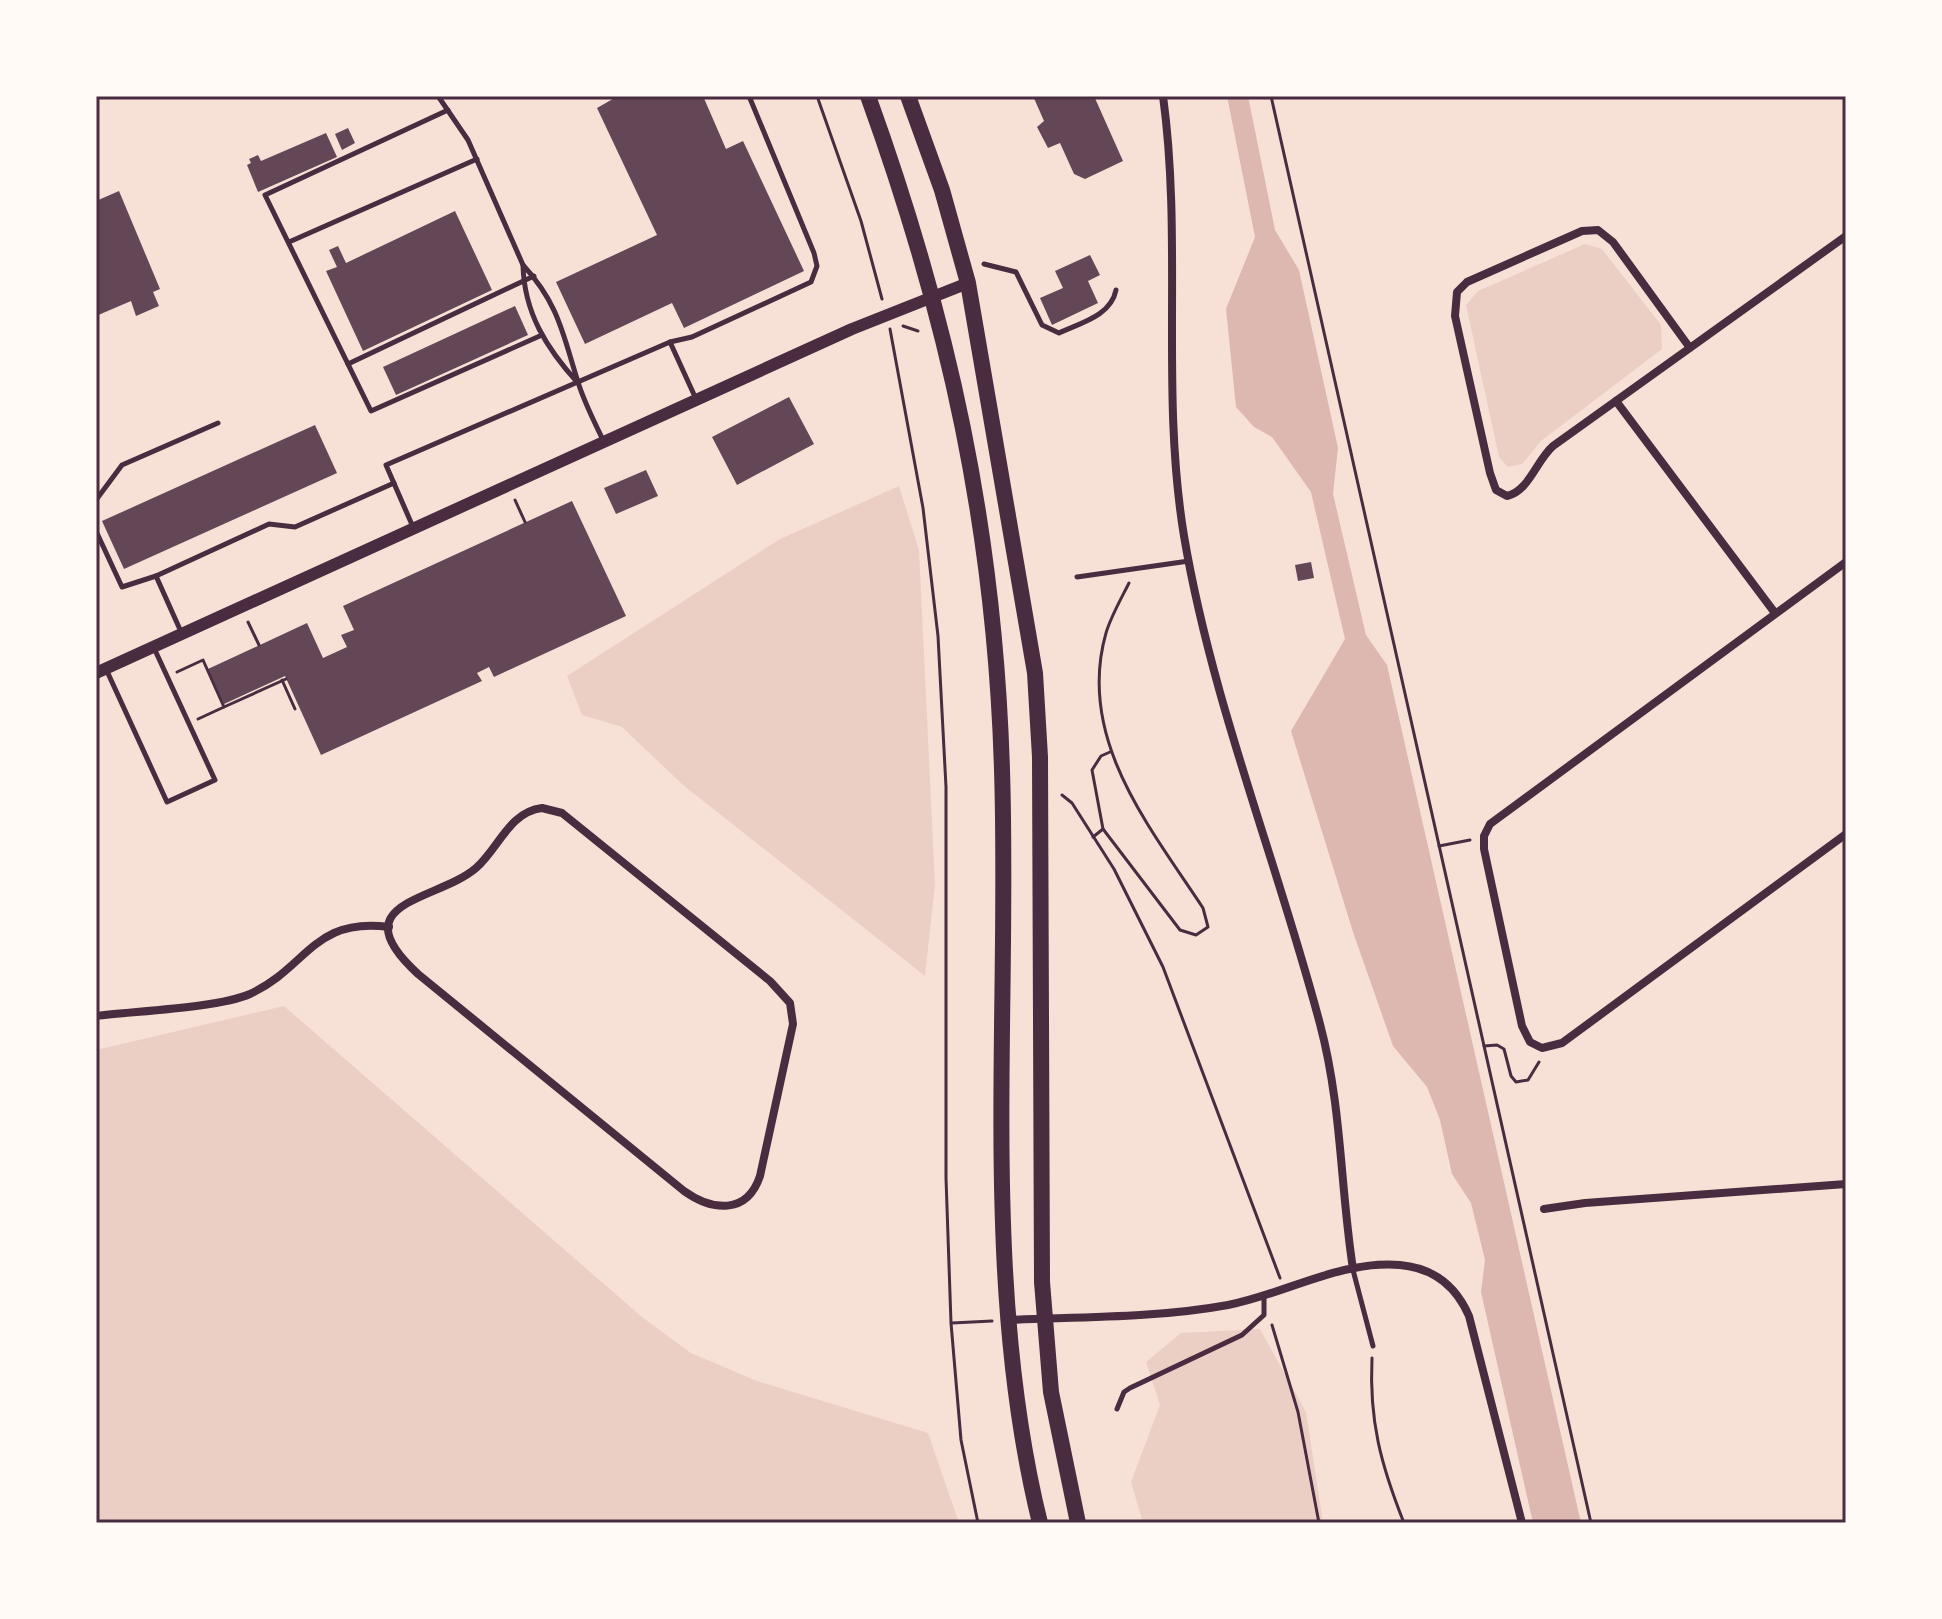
<svg xmlns="http://www.w3.org/2000/svg" width="1942" height="1619" font-family="Inter,sans-serif">
<rect width="100%" height="100%" fill="#f7e1d7"/>
<!-- green -->
<g fill="#ebcfc5">
<path d="M 1585,244 L 1602,249 L 1661,325 L 1662,349 L 1541,441 L 1522,464 L 1508,467 L 1499,457 L 1466,305 L 1478,291 Z"/>
<path d="M 899,486 L 919,550 L 935,884 L 925,976 L 683,785 L 622,727 L 582,715 L 567,676 L 780,539 Z"/>
<path d="M 284,1006 L 642,1317 L 691,1353 L 757,1381 L 928,1433 L 959,1523 L 96,1523 L 96,1050 Z"/>
<path d="M 1260,1329 L 1306,1412 L 1323,1523 L 1143,1523 L 1131,1482 L 1160,1405 L 1146,1362 L 1181,1333 Z"/>
</g>
<!-- water -->
<path fill="#dcb8b0" d="M 1227,96 L 1248,96 L 1275,230 L 1299,270 L 1338,448 L 1333,494 L 1366,635 L 1387,665 L 1581,1523 L 1533,1523 L 1481,1292 L 1485,1260 L 1471,1203 L 1452,1174 L 1440,1120 L 1427,1087 L 1393,1046 L 1353,932 L 1291,731 L 1345,639 L 1311,492 L 1272,437 L 1254,427 L 1236,407 L 1226,309 L 1255,237 Z"/>
<!-- building -->
<g fill="#644757">
<path d="M 618,96 L 703,96 L 726,149 L 743,141 L 804,271 L 684,328 L 672,303 L 585,344 L 556,282 L 657,235 L 597,108 Z"/>
<path d="M 1033,96 L 1094,96 L 1123,161 L 1085,179 L 1074,174 L 1060,143 L 1048,148 L 1037,127 L 1044,121 Z"/>
<path d="M 348,128 L 355,143 L 342,150 L 335,134 Z"/>
<path d="M 326,133 L 337,157 L 258,192 L 247,165 L 251,163 L 249,159 L 258,155 L 261,161 Z"/>
<path d="M 119,191 L 160,289 L 153,292 L 159,306 L 136,316 L 131,301 L 96,316 L 96,201 Z"/>
<path d="M 455,211 L 492,290 L 363,351 L 326,271 L 337,267 L 329,250 L 338,246 L 346,263 Z"/>
<path d="M 1090,255 L 1100,275 L 1088,281 L 1098,303 L 1052,325 L 1040,298 L 1063,288 L 1055,271 Z"/>
<path d="M 515,306 L 528,335 L 396,395 L 383,367 Z"/>
<path d="M 789,397 L 814,444 L 737,485 L 712,437 Z"/>
<path d="M 315,425 L 337,473 L 124,569 L 102,521 Z"/>
<path d="M 646,470 L 658,496 L 616,514 L 604,488 Z"/>
<path d="M 572,501 L 626,616 L 494,677 L 489,667 L 477,673 L 482,681 L 321,755 L 285,676 L 224,704 L 208,669 L 307,623 L 323,658 L 347,647 L 341,635 L 354,630 L 343,606 Z"/>
<path d="M 1311,562 L 1314,578 L 1298,581 L 1295,565 Z"/>
</g>
<g fill="none" stroke-linecap="round" stroke-linejoin="round">
<!-- path -->
<g stroke="#4a2c40" stroke-width="3">
<path d="M 817,96 L 861,221 L 882,299"/>
<path d="M 1271,96 L 1591,1523"/>
<path d="M 903,326 L 918,331"/>
<path d="M 890,329 L 923,508 L 938,636 L 946,787 L 946,1178 L 951,1323 L 961,1440 L 978,1523"/>
<path d="M 515,500 L 525,522"/>
<path d="M 248,622 L 259,645"/>
<path d="M 177,672 L 203,660 L 224,707 L 286,679"/>
<path d="M 282,680 L 295,709"/>
<path d="M 198,719 L 224,707"/>
<path d="M 1062,795 L 1072,803 L 1114,869 L 1163,967 L 1280,1278"/>
<path d="M 1103,829 L 1092,770 L 1101,756 L 1110,752"/>
<path d="M 1093,837 L 1103,829 L 1180,930 L 1196,935 L 1208,927 L 1203,908 C 1149,826 1076,738 1106,633 C 1111,616 1121,599 1129,583"/>
<path d="M 1439,846 L 1470,840"/>
<path d="M 1484,1046 L 1497,1045 L 1504,1049 L 1511,1076 L 1516,1082 L 1528,1080 L 1539,1062"/>
<path d="M 952,1323 L 992,1321"/>
<path d="M 1272,1325 L 1298,1412 L 1319,1523"/>
<path d="M 1372,1358 C 1369,1421 1381,1465 1404,1523"/>
</g>
<!-- service -->
<g stroke="#4a2c40" stroke-width="5">
<path d="M 438,96 L 468,140 L 523,265"/>
<path d="M 448,110 L 265,195 L 371,411 L 542,335"/>
<path d="M 289,242 L 477,159"/>
<path d="M 984,264 L 1016,272 L 1042,325 L 1059,333 C 1080,323 1111,316 1116,290"/>
<path d="M 670,342 L 696,399"/>
<path d="M 348,364 L 534,276"/>
<path d="M 578,383 C 547,349 524,313 523,265 C 559,304 563,335 578,382 C 584,402 594,421 603,440"/>
<path d="M 96,500 L 122,465 L 218,423"/>
<path d="M 413,527 L 386,465 L 670,342 L 692,337 L 811,282 L 817,266 L 814,253 L 749,96"/>
<path d="M 96,531 L 122,587 L 156,576"/>
<path d="M 1077,577 L 1189,561"/>
<path d="M 182,634 L 156,576 L 269,524 L 295,527 L 394,483"/>
<path d="M 106,669 L 167,802 L 215,780 L 154,648"/>
<path d="M 1353,1270 L 1373,1346"/>
<path d="M 1117,1409 L 1124,1392 L 1130,1388 L 1242,1335 L 1264,1315 L 1264,1296"/>
</g>
<!-- minor -->
<g stroke="#4a2c40" stroke-width="8">
<path d="M 1163,96 C 1183,242 1160,391 1184,536 C 1212,702 1277,861 1320,1024 C 1342,1107 1340,1185 1353,1269"/>
<path d="M 1690,348 L 1613,242 L 1598,230 L 1582,231 L 1467,282 L 1457,292 L 1455,316 L 1490,473 L 1496,490 L 1507,496 C 1529,491 1536,461 1553,446 L 1846,236"/>
<path d="M 1616,401 L 1775,613"/>
<path d="M 1846,562 L 1490,824 L 1484,836 L 1484,849 L 1522,1026 L 1530,1042 L 1542,1048 L 1562,1043 L 1846,834"/>
<path d="M 542,808 L 562,813 L 770,981 L 790,1003 L 793,1024 L 760,1176 C 747,1215 712,1211 684,1191 L 418,974 C 338,901 438,901 476,868 C 499,848 509,812 542,808 Z"/>
<path d="M 96,1016 C 134,1011 218,1008 250,994 C 308,967 313,917 389,927"/>
<path d="M 1544,1209 L 1585,1203 L 1846,1184"/>
<path d="M 1008,1320 C 1080,1317 1157,1318 1228,1305 C 1285,1294 1340,1260 1400,1265 C 1433,1268 1456,1286 1469,1316 L 1522,1523"/>
</g>
<!-- tertiary -->
<path stroke="#4a2c40" stroke-width="12" d="M 96,673 L 852,329 L 968,283"/>
<!-- primary -->
<g stroke="#4a2c40" stroke-width="16">
<path d="M 868,96 C 949,320 995,531 1002,770 C 1010,1018 980,1280 1040,1523"/>
<path d="M 908,96 L 942,190 L 968,283 L 1035,673 L 1040,757 L 1042,1282 L 1051,1392 L 1078,1523"/>
</g>
</g>
<!-- border -->
<rect width="1942" height="1619" fill="none" stroke="#fffaf5" stroke-width="196"/>
<rect x="98" y="98" width="1746" height="1423" fill="none" stroke="#4a2c40" stroke-width="3"/>
</svg>
